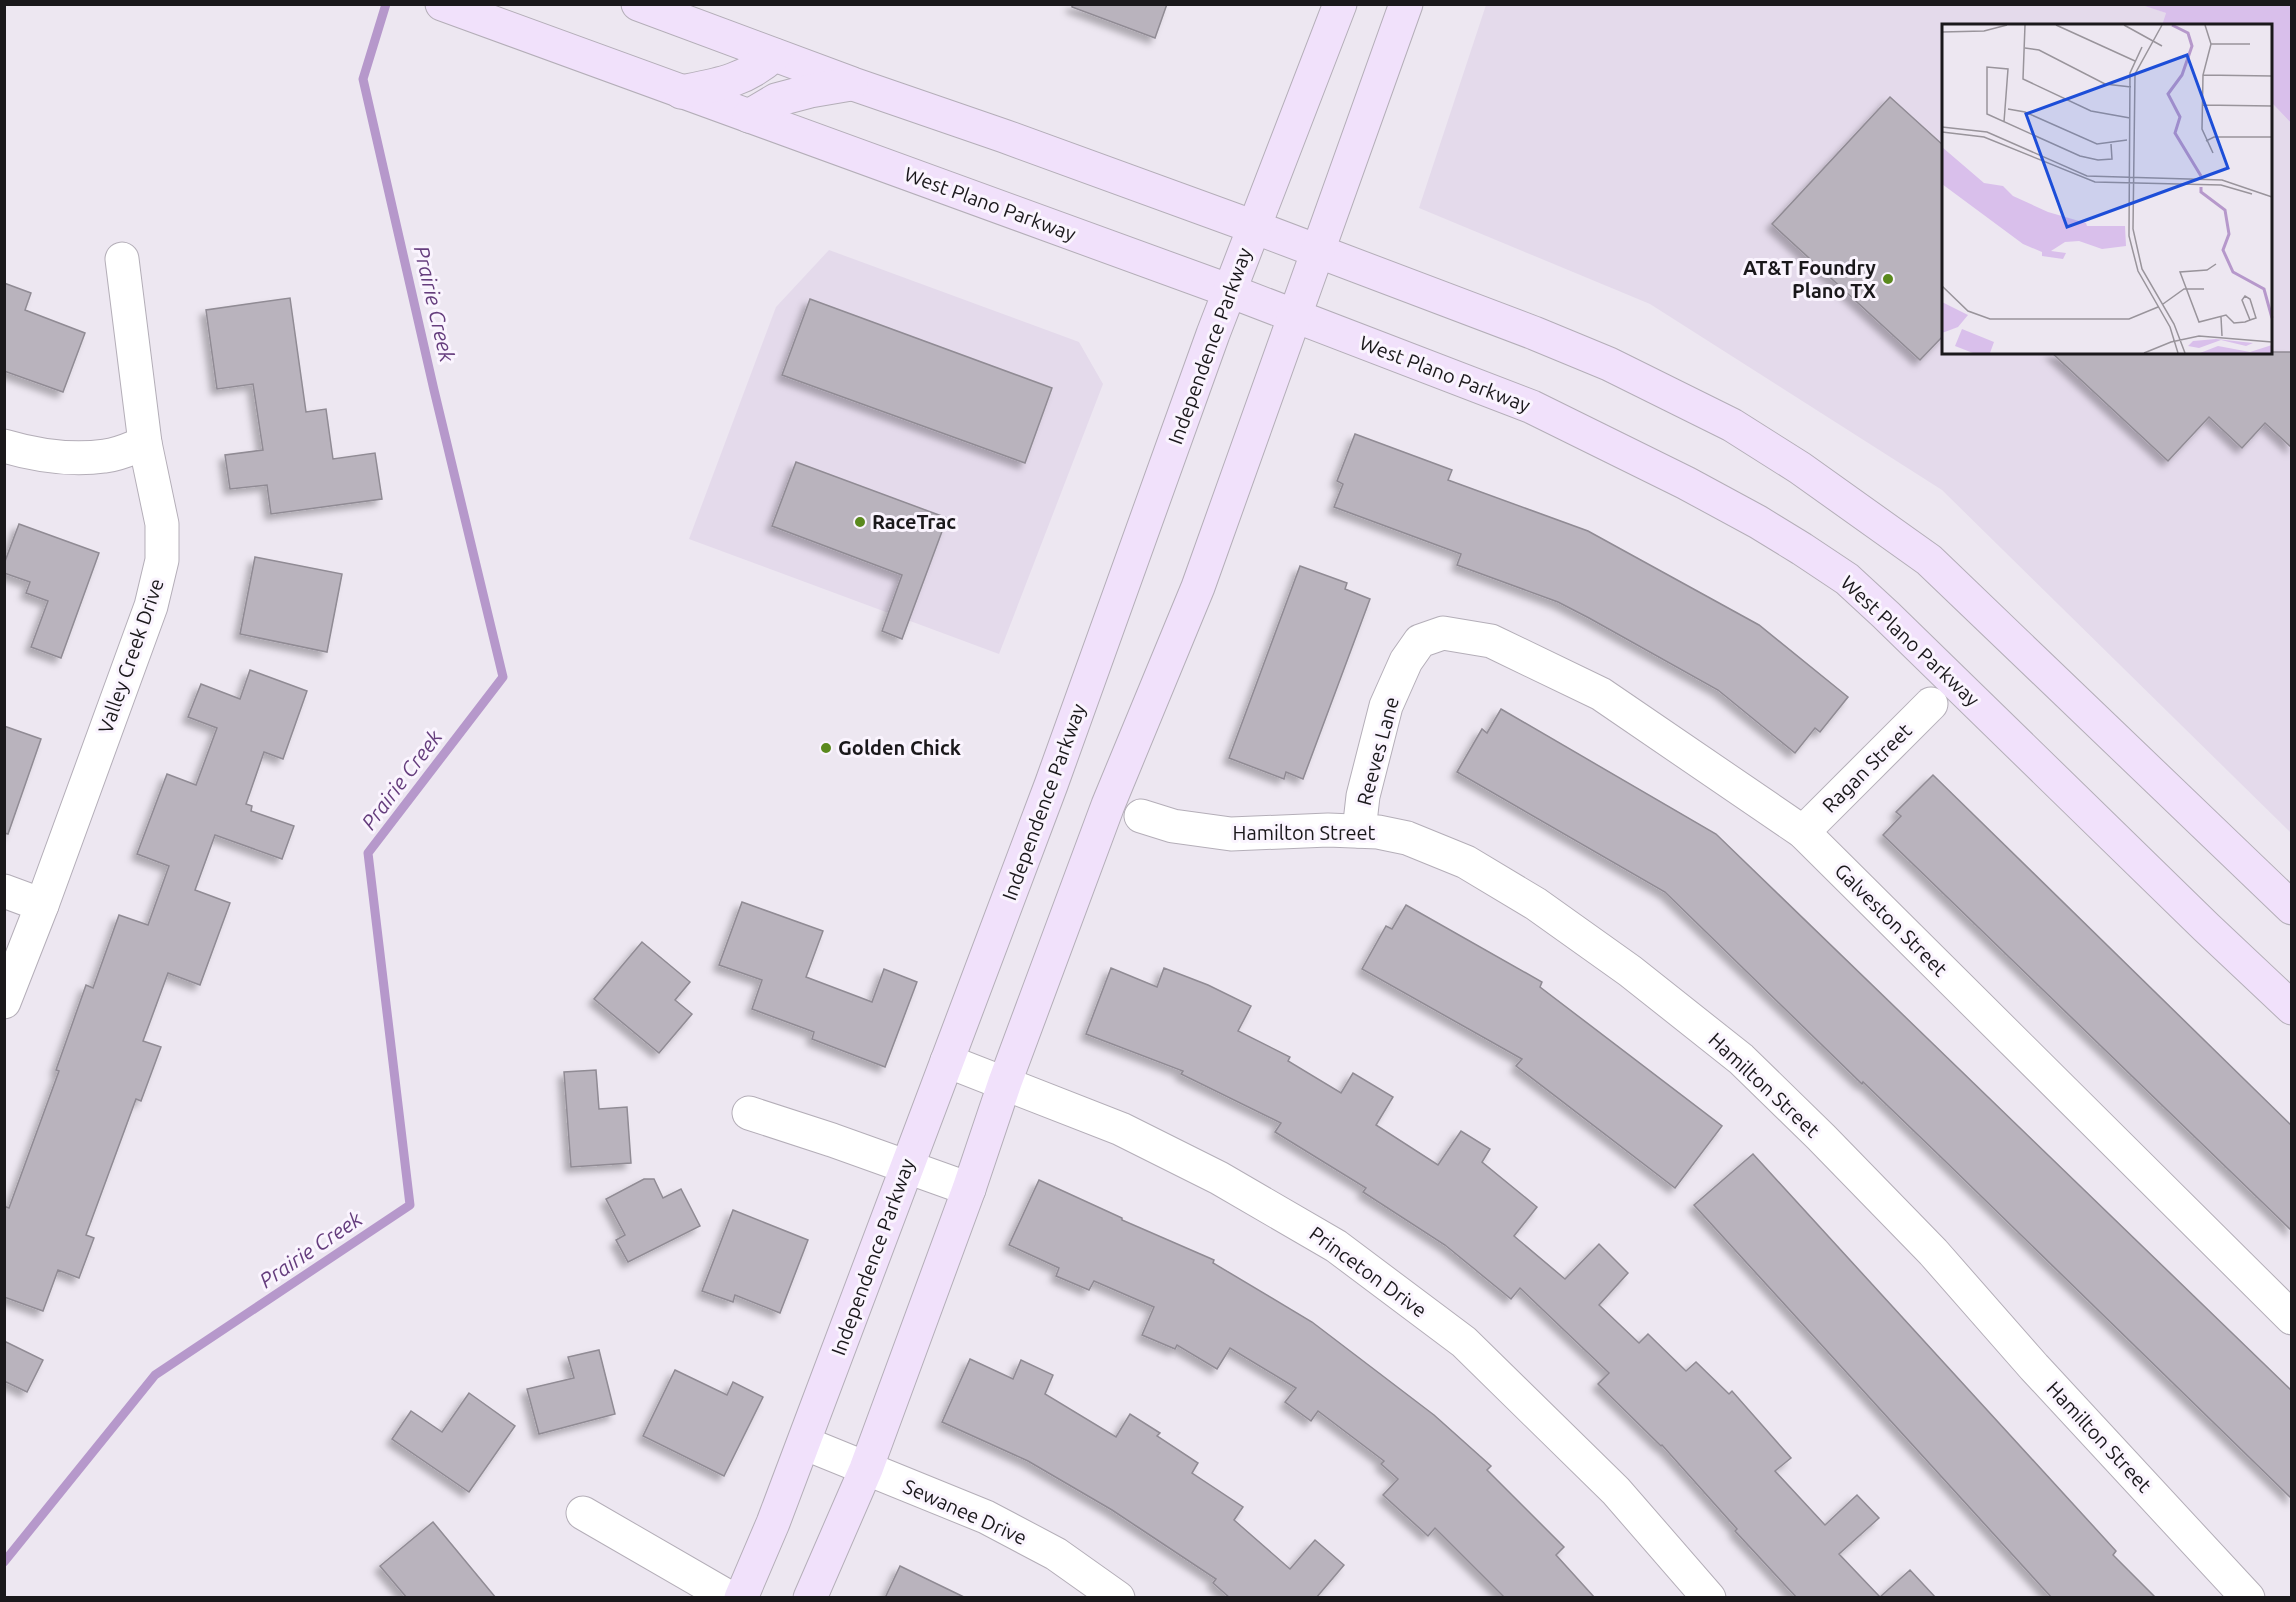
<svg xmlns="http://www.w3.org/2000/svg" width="2296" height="1602" font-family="Ubuntu,sans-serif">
<defs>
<filter id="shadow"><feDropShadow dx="-5.5" dy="5.5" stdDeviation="3" flood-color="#0004"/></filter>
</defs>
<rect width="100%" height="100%" fill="#ede7f1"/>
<!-- built -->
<g fill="#e4daeb">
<path d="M 2142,4 L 2166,13 L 2162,25 L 1944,26 L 1944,352 L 2270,352 L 2271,102 L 2291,123 L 2291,833 L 1942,490 L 1650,304 L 1419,208 L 1486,5 Z"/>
<path d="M 829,250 L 1079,342 L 1103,384 L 999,654 L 689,539 L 776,307 Z"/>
</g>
<!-- green -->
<path fill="#d9bfeb" d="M 2142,5 L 2291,5 L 2291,123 L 2271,102 L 2270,26 L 2162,25 L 2166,13 Z"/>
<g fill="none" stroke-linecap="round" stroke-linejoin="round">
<!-- stream -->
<path stroke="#b698cb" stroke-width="9" d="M 4,1562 L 155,1375 L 410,1205 L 368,853 L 503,677 L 434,390 L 363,79 L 386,4"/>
</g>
<!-- building -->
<g fill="#b9b3bd" stroke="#908b94" stroke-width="1.5" filter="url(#shadow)">
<path d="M 1072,4 L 1167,4 L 1155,38 L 1072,7 Z"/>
<path d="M 1890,97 L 1944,146 L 1944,335 L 1920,360 L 1772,224 Z"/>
<path d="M 4,283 L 31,293 L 25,310 L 85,333 L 63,392 L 4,371 Z"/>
<path d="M 290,298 L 306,412 L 326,409 L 333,459 L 375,453 L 382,499 L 271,514 L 267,485 L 230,489 L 225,455 L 263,450 L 253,384 L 217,389 L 206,310 Z"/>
<path d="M 810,299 L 1052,388 L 1025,463 L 782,375 Z"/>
<path d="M 2051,352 L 2292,352 L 2292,448 L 2265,423 L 2242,448 L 2209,417 L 2168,461 Z"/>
<path d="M 1355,434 L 1452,470 L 1448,480 L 1588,531 L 1759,625 L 1848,697 L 1820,732 L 1815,728 L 1795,753 L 1718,690 L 1589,618 L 1558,602 L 1457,565 L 1461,554 L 1334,507 L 1343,484 L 1337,481 Z"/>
<path d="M 796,462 L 947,518 L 902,639 L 882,631 L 902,575 L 772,526 Z"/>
<path d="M 19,524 L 99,553 L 61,658 L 31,647 L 48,601 L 26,593 L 30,582 L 4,573 L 4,564 Z"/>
<path d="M 255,557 L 342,574 L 327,652 L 240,634 Z"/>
<path d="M 1300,566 L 1347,583 L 1345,589 L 1370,599 L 1303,779 L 1286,772 L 1284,779 L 1229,758 Z"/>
<path d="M 250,670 L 307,691 L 283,759 L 264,752 L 246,804 L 252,806 L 251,811 L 294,826 L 282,859 L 215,835 L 195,890 L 230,903 L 200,985 L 168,973 L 143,1041 L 161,1047 L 141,1101 L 136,1099 L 86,1235 L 94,1238 L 79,1278 L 58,1270 L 43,1311 L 4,1297 L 4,1206 L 9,1208 L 59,1071 L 56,1070 L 86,985 L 93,988 L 119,915 L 148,925 L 169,866 L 137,854 L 167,774 L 196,785 L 217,728 L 188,717 L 201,684 L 240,699 Z"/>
<path d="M 1501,709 L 1716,834 L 2292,1391 L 2292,1499 L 1944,1160 L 1863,1082 L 1862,1084 L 1665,892 L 1457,772 L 1482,729 L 1487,733 Z"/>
<path d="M 4,726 L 41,739 L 8,834 L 4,833 Z"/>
<path d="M 1933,775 L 2292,1126 L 2292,1231 L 1883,835 L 1901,816 L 1896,812 Z"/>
<path d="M 742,902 L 823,931 L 806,977 L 872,1002 L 884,969 L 917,982 L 885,1067 L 812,1039 L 814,1032 L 752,1009 L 762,980 L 719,965 Z"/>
<path d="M 1406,905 L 1542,982 L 1540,987 L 1722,1126 L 1675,1188 L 1516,1066 L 1522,1059 L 1362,969 L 1386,926 L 1392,929 Z"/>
<path d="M 642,942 L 690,982 L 675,1000 L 692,1014 L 659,1053 L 594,999 Z"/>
<path d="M 1111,968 L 1157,987 L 1164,968 L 1208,985 L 1251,1006 L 1238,1031 L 1290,1057 L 1288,1061 L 1341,1093 L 1353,1073 L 1393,1097 L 1376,1125 L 1438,1165 L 1461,1131 L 1490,1149 L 1482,1162 L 1537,1207 L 1514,1236 L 1565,1279 L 1599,1244 L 1628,1273 L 1599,1305 L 1639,1343 L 1648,1334 L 1686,1371 L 1696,1362 L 1729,1394 L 1732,1391 L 1791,1458 L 1775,1471 L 1825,1525 L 1857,1495 L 1879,1518 L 1839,1554 L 1880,1597 L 1910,1570 L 1936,1598 L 1797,1598 L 1735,1531 L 1737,1529 L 1662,1445 L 1661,1446 L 1598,1384 L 1609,1373 L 1520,1288 L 1511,1299 L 1445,1245 L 1363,1192 L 1366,1188 L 1275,1132 L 1281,1123 L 1181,1074 L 1183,1071 L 1086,1034 Z"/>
<path d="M 596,1070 L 599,1109 L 627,1107 L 631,1163 L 571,1167 L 564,1072 Z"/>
<path d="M 1753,1154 L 2116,1551 L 2113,1555 L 2156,1598 L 2052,1598 L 1694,1205 Z"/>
<path d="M 644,1179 L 654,1179 L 663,1198 L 681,1189 L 700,1226 L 628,1262 L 616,1240 L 625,1235 L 606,1199 Z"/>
<path d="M 1039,1180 L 1122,1218 L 1122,1220 L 1214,1260 L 1213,1263 L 1312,1322 L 1434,1415 L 1491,1466 L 1487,1470 L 1564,1547 L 1556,1555 L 1595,1598 L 1505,1598 L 1435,1528 L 1428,1536 L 1383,1495 L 1398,1479 L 1381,1464 L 1384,1461 L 1318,1411 L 1311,1421 L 1285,1402 L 1296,1388 L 1230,1348 L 1217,1369 L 1177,1345 L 1175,1349 L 1142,1335 L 1154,1307 L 1094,1281 L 1089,1290 L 1056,1276 L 1059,1268 L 1009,1245 Z"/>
<path d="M 733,1210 L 808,1240 L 780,1313 L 735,1295 L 733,1302 L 702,1291 Z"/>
<path d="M 4,1341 L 43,1360 L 27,1392 L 4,1381 Z"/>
<path d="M 599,1350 L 615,1414 L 539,1434 L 527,1389 L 574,1378 L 568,1357 Z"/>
<path d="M 970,1359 L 1013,1379 L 1021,1360 L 1053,1375 L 1045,1394 L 1116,1437 L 1130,1414 L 1160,1433 L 1157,1436 L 1198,1463 L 1192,1473 L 1243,1507 L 1234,1520 L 1290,1569 L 1315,1540 L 1344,1565 L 1316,1598 L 1230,1598 L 1213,1583 L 1216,1579 L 1112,1510 L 1028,1461 L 942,1422 Z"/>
<path d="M 675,1370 L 727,1395 L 733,1382 L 763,1397 L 724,1476 L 643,1436 Z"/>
<path d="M 469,1393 L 515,1426 L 469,1492 L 392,1439 L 411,1411 L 442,1432 Z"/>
<path d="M 433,1522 L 496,1598 L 407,1598 L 380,1566 Z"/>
<path d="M 900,1566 L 966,1598 L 885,1598 Z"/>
</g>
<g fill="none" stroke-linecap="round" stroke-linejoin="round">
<!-- street casing -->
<g stroke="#b4aeb8" stroke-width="35">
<g id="street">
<path d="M 4,446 C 38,456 70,461 105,456 C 118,455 132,448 145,443"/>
<path d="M 1141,816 L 1173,826 L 1231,834 L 1328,830 L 1378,832 L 1407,838 L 1466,862 L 1536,904 L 1630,971 L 1741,1059 L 1821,1137 L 1933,1252 L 2034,1367 L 2248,1598"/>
<path d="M 1359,831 L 1363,796 L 1386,706 L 1406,661 L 1420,641 L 1443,633 L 1491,641 L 1601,694 L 1803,832 L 2292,1318"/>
<path d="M 1803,832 L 1931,704"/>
<path d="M 4,891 L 42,905"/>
<path d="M 4,1002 L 42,905 L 151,606 L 162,560 L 162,524 L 145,443 L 122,259"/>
<path d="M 947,1061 L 1121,1129 L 1219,1178 L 1336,1246 L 1464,1342 L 1616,1491 L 1709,1598"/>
<path d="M 749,1113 L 832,1140 L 969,1189"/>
<path d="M 804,1443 L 986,1517 L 1056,1554 L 1118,1598"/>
<path d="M 583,1513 L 730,1598"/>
</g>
</g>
<!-- secondary casing -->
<g stroke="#b4aeb8" stroke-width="35">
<g id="secondary">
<path d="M 442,4 L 1230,291 L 1532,407 L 1686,483 L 1758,522 L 1802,549 L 1847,579 L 1886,615 L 2206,927 L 2292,1008"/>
<path d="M 638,4 L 853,84 L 1004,136 L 1254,227 L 1534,333 L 1609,364 L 1732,425 L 1800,468 L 1929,560 L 2292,908"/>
<path d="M 681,92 C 717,85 745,81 774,55"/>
<path d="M 749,116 L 776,100 L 810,91 L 851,84"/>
<path d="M 741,1598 L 773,1523 L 1051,785 L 1213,334 L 1340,4"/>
<path d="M 810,1598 L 866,1469 L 969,1189 L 1005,1082 L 1108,805 L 1198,587 L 1406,4"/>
</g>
</g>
<!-- street -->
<use href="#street" stroke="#fff" stroke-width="33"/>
<!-- secondary -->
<use href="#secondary" stroke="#f1e1fb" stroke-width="33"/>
</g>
<!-- markers -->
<g fill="#5a891d" stroke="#faf4fe" stroke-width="2">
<circle cx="1888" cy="279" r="6"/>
<circle cx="860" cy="522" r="6"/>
<circle cx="826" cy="748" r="6"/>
</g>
<g text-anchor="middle" stroke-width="6" stroke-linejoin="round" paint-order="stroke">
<!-- street labels -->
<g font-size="20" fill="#1a181b" stroke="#faf4fe">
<text transform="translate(990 204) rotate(20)" y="7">West Plano Parkway</text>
<text transform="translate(1210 346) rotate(-70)" y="7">Independence Parkway</text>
<text transform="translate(1445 374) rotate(21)" y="7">West Plano Parkway</text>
<text transform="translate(1910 641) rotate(43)" y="7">West Plano Parkway</text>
<text transform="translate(131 656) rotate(-71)" y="7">Valley Creek Drive</text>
<text transform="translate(1378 751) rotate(-75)" y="7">Reeves Lane</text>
<text transform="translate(1867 768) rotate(-45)" y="7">Ragan Street</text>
<text transform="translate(1044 802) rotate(-70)" y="7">Independence Parkway</text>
<text x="1304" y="840">Hamilton Street</text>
<text transform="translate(1891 920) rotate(45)" y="7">Galveston Street</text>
<text transform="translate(1764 1085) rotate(43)" y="7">Hamilton Street</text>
<text transform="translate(873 1257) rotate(-70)" y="7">Independence Parkway</text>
<text transform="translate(1368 1272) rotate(36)" y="7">Princeton Drive</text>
<text transform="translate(2099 1437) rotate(47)" y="7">Hamilton Street</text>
<text transform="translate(965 1512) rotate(24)" y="7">Sewanee Drive</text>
</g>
<!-- poi labels -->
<g font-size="20" font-weight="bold" fill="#1a181b" stroke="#faf4fe" text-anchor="start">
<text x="1876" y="275" text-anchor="end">AT&amp;T Foundry<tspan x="1876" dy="23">Plano TX</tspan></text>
<text x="872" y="529">RaceTrac</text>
<text x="838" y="755">Golden Chick</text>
</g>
<!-- water labels -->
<g font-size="21" font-style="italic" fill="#653d7d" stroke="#faf4fe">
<text transform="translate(434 304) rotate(77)" y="7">Prairie Creek</text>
<text transform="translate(402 780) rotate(-53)" y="7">Prairie Creek</text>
<text transform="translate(311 1250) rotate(-34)" y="7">Prairie Creek</text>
</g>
</g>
<!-- overview -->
<g transform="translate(1942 24)">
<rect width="330" height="330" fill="#ede7f1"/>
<path d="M 0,123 L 42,159 L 61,162 L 71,172 L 106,188 L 144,199 L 145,202 L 183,202 L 184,222 L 160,225 L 137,217 L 123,218 L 109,227 L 124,229 L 121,235 L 100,232 L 100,228 L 81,220 L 0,160 ZM 0,278 L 26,291 L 16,303 L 0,309 ZM 20,305 L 52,318 L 48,329 L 31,329 L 13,322 ZM 274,315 L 311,319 L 304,322 L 279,316 L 257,324 L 246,322 L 251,317 ZM 330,321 L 330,329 L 258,329 L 276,322 L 308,328 Z" fill="#d9bfeb"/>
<path fill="none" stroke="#b698cb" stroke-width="3" d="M 230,1 L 246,9 L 250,22 L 240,51 L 226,70 L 238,93 L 233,109 L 259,152M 259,163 L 259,168 L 283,186 L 287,210 L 281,226 L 291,248 L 322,265 L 330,294"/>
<path fill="none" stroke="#99949b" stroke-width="1.5" d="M 83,1 L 81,55 L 149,87 L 188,94M 114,1 L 193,37M 182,1 L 220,22M 220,1 L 193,50 L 191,205 L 200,245 L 232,300 L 243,329M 263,1 L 269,20 L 261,51 L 260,105 L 271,129M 0,8 L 42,7 L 65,1M 269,20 L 308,20M 200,23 L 188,49 L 187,212 L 196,247 L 228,303 L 236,329M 83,24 L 97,26 L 163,60 L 189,63M 261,51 L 330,52M 260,81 L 330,82M 66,85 L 83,88 L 155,120 L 185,116M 62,98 L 66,45 L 45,43 L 45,90 L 138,132 L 156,136 L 170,135 L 169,120M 0,103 L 45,108 L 145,152 L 280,156 L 330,173M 0,108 L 42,113 L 153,158 L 279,161 L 310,170M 264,117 L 272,113 L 330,113M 274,240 L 265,246 L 238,248 L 257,298 L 284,291 L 292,299 L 303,298 L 308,296 L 314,294 L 308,275 L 303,272 L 300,276 L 308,296M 0,262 L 26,287 L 48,295 L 187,295 L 216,283M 221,280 L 242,265 L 262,265M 279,293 L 280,312M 202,329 L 229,318 L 257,312 L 330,318"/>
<path fill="#1d4ed8" fill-opacity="0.15" stroke="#1d4ed8" stroke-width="3" d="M 245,31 L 286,144 L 125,203 L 84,90 Z"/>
<rect width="330" height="330" fill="none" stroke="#1a181b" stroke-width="3"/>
</g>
<!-- border -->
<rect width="2296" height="1602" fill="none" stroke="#1a181b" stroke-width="12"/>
</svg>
